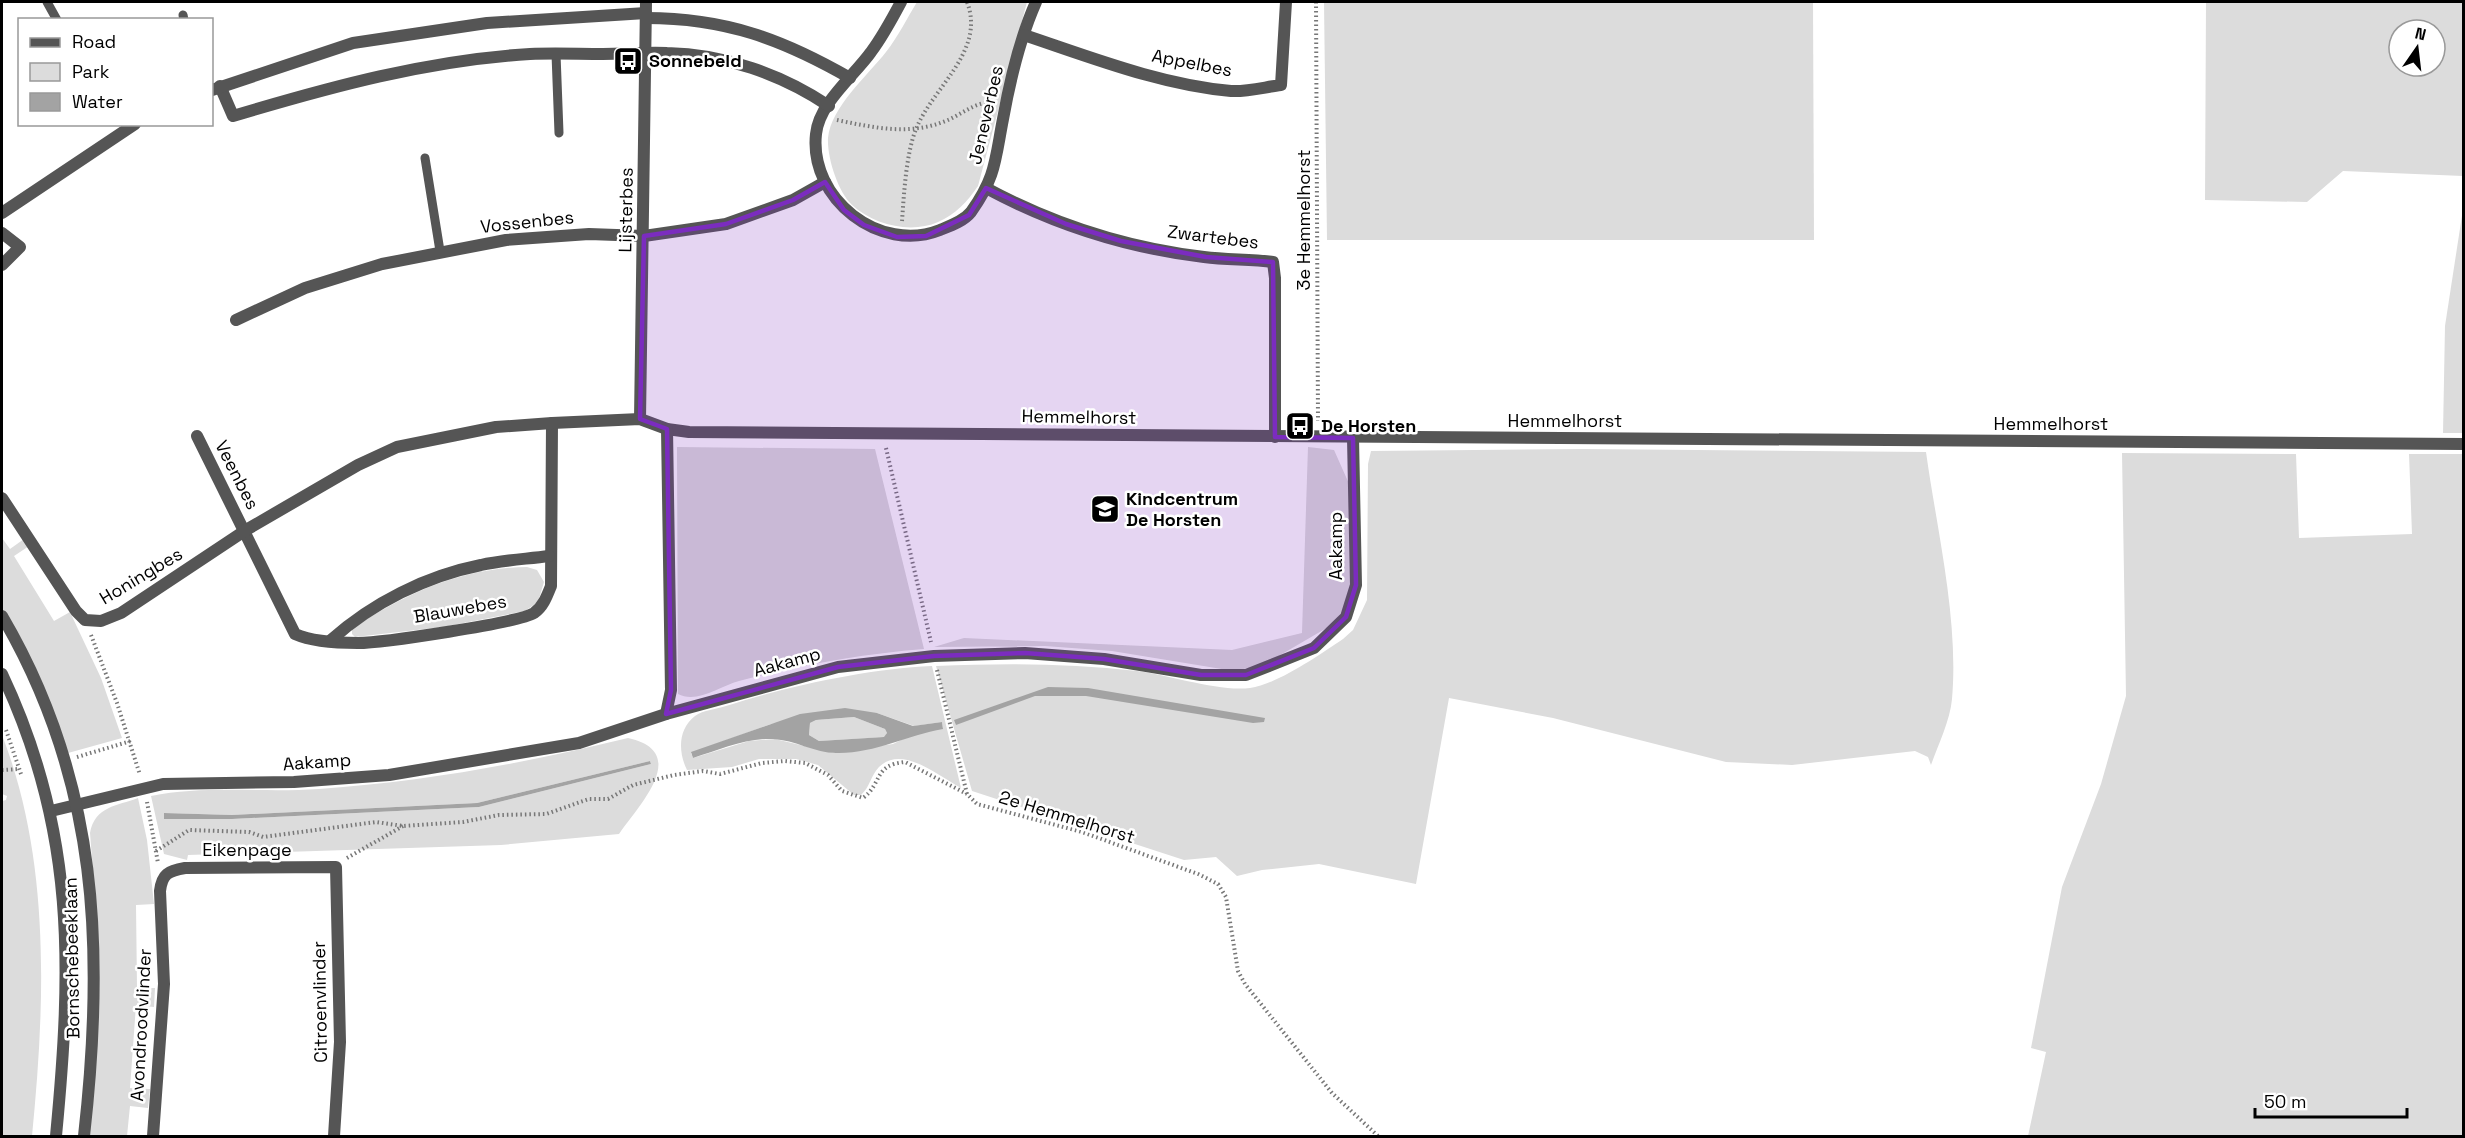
<svg xmlns="http://www.w3.org/2000/svg" width="2465" height="1138" font-family="'Space Grotesk',sans-serif">
<rect width="100%" height="100%" fill="#fff"/>
<!-- green -->
<g fill="#dcdcdc" fill-rule="evenodd">
<path d="M 917,2 L 1027,2 L 978,186 C 968,201 955,215 938,222 C 911,234 874,225 852,205 C 838,192 827,158 828,138 C 831,107 868,75 886,52 C 898,37 907,18 917,2 Z"/>
<path d="M 1324,2 L 1813,2 L 1814,240 L 1327,240 Z"/>
<path d="M 2206,2 L 2463,2 L 2463,176 L 2343,171 L 2307,202 L 2205,200 ZM 2399,30 L 2435,30 L 2435,66 L 2399,66 Z"/>
<path d="M 2463,209 L 2463,433 L 2443,433 L 2445,326 Z"/>
<path d="M 677,447 L 875,449 L 924,649 C 861,654 800,665 739,681 C 720,686 697,704 678,694 Z"/>
<path d="M 1308,447 L 1334,450 L 1350,486 L 1350,590 L 1344,610 L 1330,626 L 1263,665 L 1234,671 L 1112,651 L 1045,646 L 934,647 L 964,638 L 1232,650 L 1302,633 Z"/>
<path d="M 1584,449 L 1926,452 C 1937,531 1959,620 1952,699 C 1950,721 1938,745 1931,765 L 1928,757 L 1915,751 L 1792,765 L 1726,762 L 1553,718 L 1449,698 L 1416,884 L 1319,864 L 1262,870 L 1237,876 L 1216,857 L 1184,860 L 972,791 L 936,666 C 1003,663 1070,663 1137,671 C 1170,675 1219,692 1250,688 C 1278,684 1319,655 1343,639 L 1353,630 L 1367,600 L 1368,464 L 1371,451 Z"/>
<path d="M 2122,453 L 2296,454 L 2299,538 L 2412,534 L 2409,454 L 2463,454 L 2463,1136 L 2028,1136 L 2046,1052 L 2031,1048 L 2062,887 L 2101,784 L 2126,696 Z"/>
<path d="M 2,538 L 10,549 L 24,539 L 29,546 L 14,556 L 54,621 L 70,612 L 101,678 L 122,738 L 68,753 L 21,640 L 2,608 Z"/>
<path d="M 527,567 L 537,570 L 544,582 L 538,602 L 525,611 L 443,627 L 355,637 L 352,634 L 352,629 C 405,593 462,568 527,567 Z"/>
<path d="M 932,666 L 961,788 C 940,777 902,744 879,767 C 871,775 870,787 861,795 L 854,795 L 818,765 L 796,759 L 759,759 L 732,767 L 687,770 C 678,752 678,729 695,716 C 703,710 717,709 726,706 C 788,686 867,669 932,666 ZM 877,713 L 914,726 L 942,722 L 943,728 L 913,734 L 893,744 L 834,753 L 775,739 L 749,741 L 693,758 L 691,753 L 771,724 Z"/>
<path d="M 854,717 L 885,729 L 887,733 L 885,737 L 819,741 L 809,735 L 810,723 L 816,720 Z"/>
<path d="M 2,735 C 51,861 45,1004 32,1136 L 2,1136 L 2,801 L 6,800 L 7,796 L 2,794 Z"/>
<path d="M 628,738 C 691,752 640,804 619,834 L 501,845 L 188,855 L 187,860 L 164,854 L 151,796 C 205,785 263,793 319,789 C 423,782 526,763 628,738 ZM 650,761 L 651,764 L 479,807 L 232,819 L 164,818 L 164,813 L 232,815 L 477,803 Z"/>
<path d="M 138,798 L 147,840 L 154,904 L 136,905 L 137,988 L 155,988 L 154,1007 L 136,1005 L 130,1088 L 150,1089 L 148,1108 L 130,1106 L 127,1136 L 88,1136 L 99,948 L 90,833 C 95,806 117,806 138,798 Z"/>
</g>
<!-- water -->
<g fill="#a3a3a3" fill-rule="evenodd">
<path d="M 1048,687 L 1088,688 L 1265,718 L 1264,722 L 1253,723 L 1086,696 L 1035,696 L 956,725 L 954,720 Z"/>
<path d="M 845,708 L 877,713 L 913,726 L 942,722 L 943,729 C 907,735 874,754 836,753 C 815,753 795,740 773,739 C 746,738 719,750 693,758 L 691,752 L 800,714 ZM 854,717 L 885,729 L 887,733 L 884,737 L 819,741 L 809,735 L 810,723 L 816,720 Z"/>
<path d="M 650,761 L 651,764 L 479,807 L 232,819 L 164,819 L 164,813 L 232,815 L 477,803 Z"/>
</g>
<g fill="none" stroke-linecap="round" stroke-linejoin="round">
<!-- path -->
<g stroke="#777" stroke-width="4" stroke-dasharray="1.5 3" stroke-linecap="butt">
<path d="M 1316,2 L 1318,421"/>
<path d="M 837,120 C 875,128 911,136 948,120 C 962,114 974,103 991,102"/>
<path d="M 902,221 C 904,194 906,154 916,129 C 933,87 986,51 967,2"/>
<path d="M 886,448 L 931,642"/>
<path d="M 91,635 L 117,703 L 140,775"/>
<path d="M 937,670 L 967,794 L 977,804 L 1082,832 L 1198,874 L 1218,884 L 1226,897 L 1238,971 L 1245,984 L 1332,1093 L 1378,1136"/>
<path d="M 6,730 L 21,774"/>
<path d="M 77,757 L 131,741"/>
<path d="M 2,770 L 19,769"/>
<path d="M 147,802 L 158,863"/>
<path d="M 156,851 L 189,830 L 249,832 L 263,837 L 376,822 L 403,826 L 463,822 L 499,815 L 546,814 L 589,799 L 608,799 L 633,785 L 674,775 L 703,771 L 720,774 L 762,763 L 785,761 L 805,763 L 828,775 L 842,791 L 863,798 C 883,783 873,765 905,762 L 967,794"/>
<path d="M 347,858 L 403,826"/>
</g>
<!-- service -->
<g stroke="#555" stroke-width="9">
<path d="M 47,2 L 57,20"/>
<path d="M 183,15 L 184,20"/>
<path d="M 556,54 L 559,133"/>
<path d="M 425,158 L 440,251"/>
</g>
<!-- minor -->
<g stroke="#555" stroke-width="12">
<path d="M 901,2 C 892,19 883,36 871,52 C 854,76 819,103 816,134 C 809,199 880,254 940,230 C 950,226 964,221 971,212 C 996,177 995,160 1003,119 C 1010,80 1020,38 1036,2"/>
<path d="M 646,18 C 725,18 782,39 850,78"/>
<path d="M 1024,35 C 1090,57 1161,85 1231,91 C 1247,92 1265,87 1281,85 L 1286,2"/>
<path d="M 220,86 L 233,116 C 330,87 428,60 530,54 C 554,53 579,54 603,54 C 624,54 646,52 667,53 C 724,54 781,74 829,106"/>
<path d="M 212,90 L 353,43 L 487,23 L 646,13"/>
<path d="M 986,188 C 1053,224 1128,248 1204,257 C 1227,260 1250,259 1273,262 L 1275,278 L 1275,437"/>
<path d="M 2,213 L 135,124"/>
<path d="M 2,233 L 20,247 L 2,265"/>
<path d="M 236,320 L 305,288 L 382,264 L 506,240 L 589,234 L 644,236 L 726,224 L 793,200 L 825,182"/>
<path d="M 640,419 L 646,2"/>
<path d="M 197,436 L 295,634 C 313,642 337,643 358,643 C 381,643 518,623 534,613 C 543,607 547,596 551,586 L 552,423"/>
<path d="M 2,498 L 76,611 L 85,620 L 101,621 L 121,613 L 246,530 L 358,465 L 397,447 L 496,427 L 552,423 L 640,419 L 667,429 L 689,432 L 2464,444"/>
<path d="M 331,640 C 372,603 426,576 481,565 C 503,560 527,559 549,556"/>
<path d="M 666,714 L 671,690 L 667,429"/>
<path d="M 51,811 L 163,784 L 294,782 L 389,775 L 579,743 L 666,714 L 838,667 L 934,656 L 1025,653 L 1104,659 L 1201,675 L 1246,675 L 1314,648 L 1346,617 L 1356,585 L 1353,438"/>
<path d="M 153,1136 L 164,984 L 160,891 C 162,874 168,871 185,868 L 336,867 L 340,1042 L 334,1136"/>
</g>
<!-- tertiary -->
<g stroke="#555" stroke-width="12">
<path d="M 2,616 C 99,781 105,951 84,1136"/>
<path d="M 2,674 C 76,830 72,968 56,1136"/>
</g>
</g>
<!-- marked area -->
<path fill="#7b2cbf" fill-opacity="0.2" stroke="#7b2cbf" stroke-width="4.5" stroke-linejoin="round" d="M 825,182 L 844,210 L 864,225 L 897,237 L 926,236 L 969,215 L 986,188 L 1066,224 L 1121,241 L 1206,257 L 1273,262 L 1275,437 L 1353,438 L 1356,585 L 1346,617 L 1314,648 L 1246,675 L 1201,675 L 1104,659 L 1025,653 L 934,656 L 838,667 L 666,714 L 671,690 L 667,429 L 640,419 L 644,236 L 726,224 L 793,200 Z"/>
<!-- icons -->
<defs>
<g id="bus-square" transform="scale(1.5)"><rect x="-9" y="-9" width="18" height="18" rx="4" fill="#000" stroke="#fff"/><path d="M-5-6H5V4H4V6H2V4H-2V6H-4V4H-5ZM-3.5-4V0h7V-4ZM-3.5 1.2v1.5H-2V1.2ZM2 1.2v1.5H3.5V1.2Z" fill="#fff"/></g>
<g id="school-square" transform="scale(1.5)"><rect x="-9" y="-9" width="18" height="18" rx="4" fill="#000" stroke="#fff"/><path d="M0-5L7-2L0 1L-7-2ZM-4 1L0 2.5L4 1V4Q0 6-4 4Z" fill="#fff"/></g>
</defs>
<g fill-rule="evenodd">
<use href="#bus-square" x="628" y="61"/>
<use href="#bus-square" x="1300" y="426"/>
<use href="#school-square" x="1105" y="509"/>
</g>
<g text-anchor="middle" stroke-width="5" stroke-linejoin="round" paint-order="stroke">
<!-- poi labels -->
<g font-size="18" font-weight="bold" fill="#000" stroke="#fff" text-anchor="start">
<text x="649" y="67">Sonnebeld</text>
<text x="1321" y="432">De Horsten</text>
<text x="1126" y="505">Kindcentrum<tspan x="1126" dy="21">De Horsten</tspan></text>
</g>
<!-- street labels -->
<g font-size="18" fill="#000" stroke="#fff">
<text transform="translate(1192 63) rotate(11)" y="6">Appelbes</text>
<text transform="translate(986 115) rotate(-77)" y="6">Jeneverbes</text>
<text transform="translate(626 210) rotate(-89)" y="6">Lijsterbes</text>
<text transform="translate(1304 220) rotate(-90)" y="6">3e Hemmelhorst</text>
<text transform="translate(527 222) rotate(-6)" y="6">Vossenbes</text>
<text transform="translate(1213 237) rotate(7)" y="6">Zwartebes</text>
<text transform="translate(1079 417) rotate(1)" y="6">Hemmelhorst</text>
<text x="1565" y="427">Hemmelhorst</text>
<text x="2051" y="430">Hemmelhorst</text>
<text transform="translate(237 475) rotate(63)" y="6">Veenbes</text>
<text transform="translate(1336 546) rotate(-90)" y="6">Aakamp</text>
<text transform="translate(141 576) rotate(-31)" y="6">Honingbes</text>
<text transform="translate(460 609) rotate(-10)" y="6">Blauwebes</text>
<text transform="translate(787 662) rotate(-15)" y="6">Aakamp</text>
<text transform="translate(317 762) rotate(-4)" y="6">Aakamp</text>
<text transform="translate(1067 817) rotate(17)" y="6">2e Hemmelhorst</text>
<text x="247" y="856">Eikenpage</text>
<text transform="translate(72 958) rotate(-91)" y="6">Bornschebeeklaan</text>
<text transform="translate(320 1002) rotate(-91)" y="6">Citroenvlinder</text>
<text transform="translate(141 1025) rotate(-87)" y="6">Avondroodvlinder</text>
</g>
</g>
<!-- border -->
<rect width="2465" height="1138" fill="none" stroke="#000000" stroke-width="6"/>
<!-- legend -->
<rect x="18" y="18" width="195" height="108" fill="#ffffff" stroke="#999999" stroke-width="1.5"/>
<rect x="30" y="38" width="30" height="9" fill="#555555" stroke="#999999" stroke-width="1.5"/>
<text x="72" y="48" font-size="18" fill="#000000">Road</text>
<rect x="30" y="63" width="30" height="18" fill="#dcdcdc" stroke="#999999" stroke-width="1.5"/>
<text x="72" y="78" font-size="18" fill="#000000">Park</text>
<rect x="30" y="93" width="30" height="18" fill="#a3a3a3" stroke="#999999" stroke-width="1.5"/>
<text x="72" y="108" font-size="18" fill="#000000">Water</text>
<!-- north arrow -->
<g transform="translate(2417 48) rotate(14)"><circle r="28" fill="#ffffff" stroke="#999999" stroke-width="1.5"/>
<path d="M0-4.5L10 22L0 15L-10 22Z" fill="#000000"/>
<text y="-9" font-size="16" font-weight="bold" text-anchor="middle" fill="#000000">N</text>
</g>
<!-- scale -->
<path d="M2255 1108v9h152v-9" fill="none" stroke="#000000" stroke-width="3"/>
<text x="2264" y="1108" font-size="18" fill="#000000" stroke="#ffffff" stroke-width="4.5" paint-order="stroke">50 m</text>
</svg>
